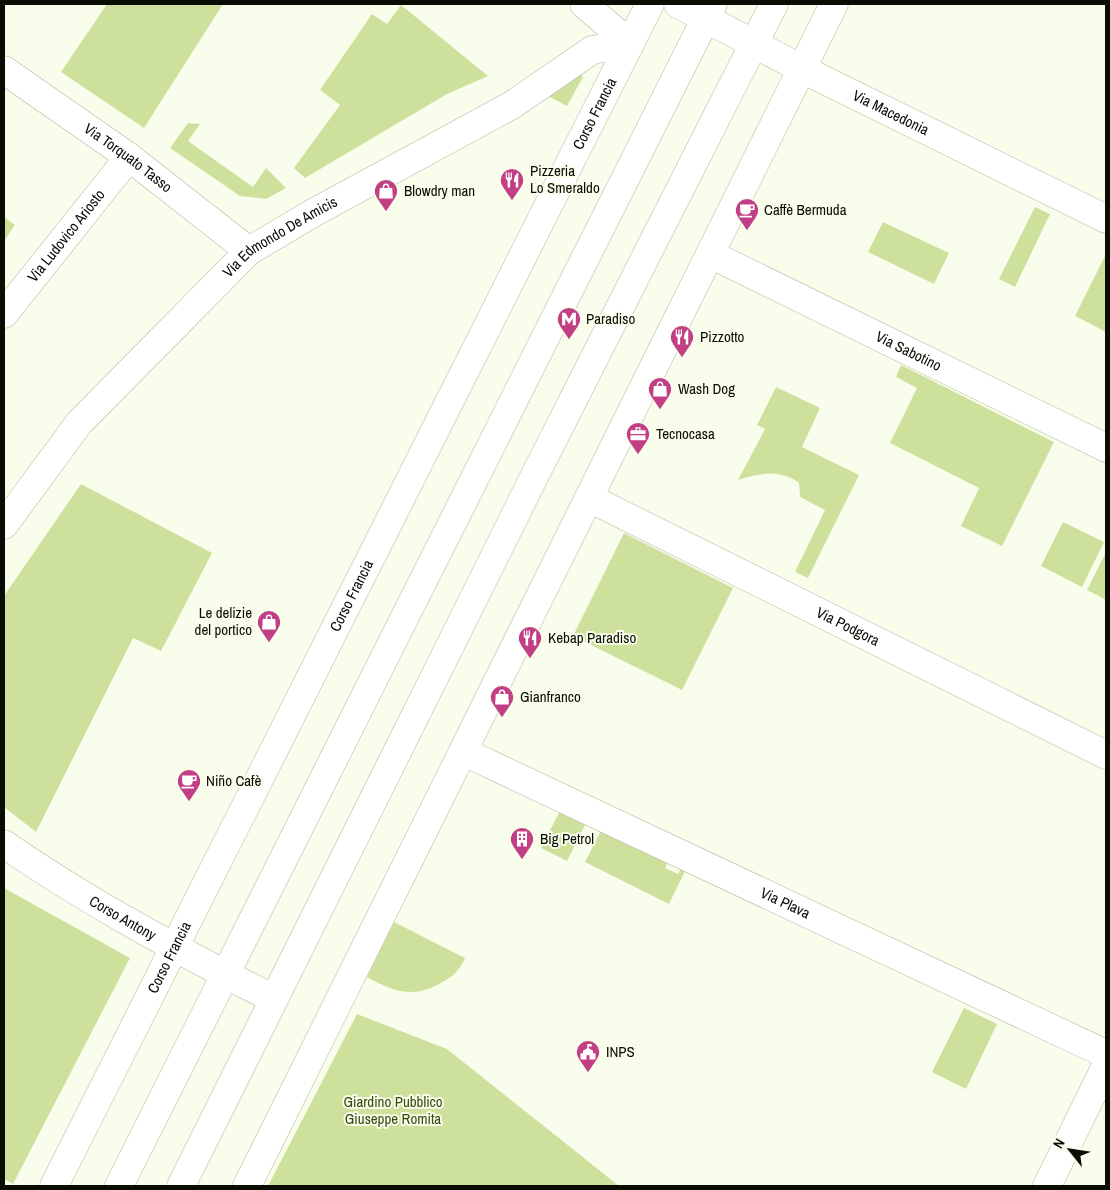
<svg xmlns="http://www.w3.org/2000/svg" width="1110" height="1190" font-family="'Archivo Narrow',sans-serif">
<rect width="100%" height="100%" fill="#f9feec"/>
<!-- green -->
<g fill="#cee19c">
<path d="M 107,4 L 223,4 L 144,128 L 61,72 Z"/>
<path d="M 401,5 L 488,76 L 447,94 L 305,178 L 294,168 L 340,105 L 320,90 L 372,14 L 387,24 Z"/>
<path d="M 576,69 L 583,77 L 567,106 L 542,93 Z"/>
<path d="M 188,123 L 200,124 L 188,141 L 253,187 L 266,168 L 286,188 L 266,199 L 240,196 L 170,148 Z"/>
<path d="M 1035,207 L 1050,214 L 1015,287 L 999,279 Z"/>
<path d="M 4,217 L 15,225 L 4,241 Z"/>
<path d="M 883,222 L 949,253 L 934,284 L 868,252 Z"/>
<path d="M 1106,254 L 1106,332 L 1075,316 Z"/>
<path d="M 901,365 L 1054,442 L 1002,546 L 961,526 L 979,488 L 890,443 L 917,388 L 896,377 Z"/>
<path d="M 776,387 L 820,408 L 802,447 L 859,475 L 808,578 L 795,572 L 825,510 L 800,497 L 799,483 C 780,469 759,473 738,480 L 765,429 L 757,425 Z"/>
<path d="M 81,484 L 212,553 L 161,651 L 133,638 L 36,832 L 4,807 L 4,596 Z"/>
<path d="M 1063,522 L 1104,542 L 1082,587 L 1041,566 Z"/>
<path d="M 624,533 L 733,588 L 682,690 L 573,636 Z"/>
<path d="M 1106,552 L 1106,600 L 1087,590 Z"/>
<path d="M 562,807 L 588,819 L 567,861 L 541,848 Z"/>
<path d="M 603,827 L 669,860 L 665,868 L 678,874 L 682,867 L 686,869 L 669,904 L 585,862 Z"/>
<path d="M 4,888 L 130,958 L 13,1184 L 4,1179 Z"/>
<path d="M 394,922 L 465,958 C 461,968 454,976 444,981 C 416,999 395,993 367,977 Z"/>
<path d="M 964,1008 L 997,1024 L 966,1089 L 932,1072 Z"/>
<path d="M 357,1014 L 447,1049 L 619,1186 L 268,1186 Z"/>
</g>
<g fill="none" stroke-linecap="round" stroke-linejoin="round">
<!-- minor casing -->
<g stroke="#afb89b" stroke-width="29">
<g id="minor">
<path d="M 584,4 L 630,44"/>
<path id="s1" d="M 678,4 L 802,69 L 1106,219"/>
<path id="s2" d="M 4,70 L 129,157 L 249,251"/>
<path id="s3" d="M 710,254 L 1106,448"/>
<path id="s4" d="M 4,314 L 129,157"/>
<path id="s5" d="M 589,498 L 1106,755"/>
<path id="s6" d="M 4,525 L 79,423 L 249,251 L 313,213 L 512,105 L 592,50 L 630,44"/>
<path id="s7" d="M 464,752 L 1106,1054"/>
<path id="s8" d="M 4,844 C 89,903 181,952 274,999"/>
<path id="s9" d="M 54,1186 L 650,4"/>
<path d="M 247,1186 L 834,4"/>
<path d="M 1047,1186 L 1106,1066"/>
</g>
</g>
<!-- major casing -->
<g stroke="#afb89b" stroke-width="29">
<g id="major">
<path d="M 119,1186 L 713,4"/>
<path d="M 181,1186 L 537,471 L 774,4"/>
</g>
</g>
<!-- minor -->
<use href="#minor" stroke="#fff" stroke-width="28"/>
<!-- major -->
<use href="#major" stroke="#fff" stroke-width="28"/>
</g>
<!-- icons -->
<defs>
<g id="restaurant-pin" transform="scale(1.25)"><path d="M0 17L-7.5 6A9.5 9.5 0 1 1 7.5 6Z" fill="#c23f85" stroke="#f9feec"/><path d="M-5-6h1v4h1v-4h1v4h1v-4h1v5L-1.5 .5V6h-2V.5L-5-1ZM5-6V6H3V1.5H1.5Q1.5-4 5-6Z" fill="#fff"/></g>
<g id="shop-pin" transform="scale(1.25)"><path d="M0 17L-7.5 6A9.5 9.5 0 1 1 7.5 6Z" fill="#c23f85" stroke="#f9feec"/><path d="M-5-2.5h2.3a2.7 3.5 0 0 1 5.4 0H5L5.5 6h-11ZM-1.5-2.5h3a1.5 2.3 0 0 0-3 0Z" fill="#fff"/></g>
<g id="cafe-pin" transform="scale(1.25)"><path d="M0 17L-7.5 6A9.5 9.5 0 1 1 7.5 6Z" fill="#c23f85" stroke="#f9feec"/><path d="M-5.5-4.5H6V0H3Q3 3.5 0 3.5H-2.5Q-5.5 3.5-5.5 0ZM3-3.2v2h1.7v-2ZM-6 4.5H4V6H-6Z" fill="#fff"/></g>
<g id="metro-pin" transform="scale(1.25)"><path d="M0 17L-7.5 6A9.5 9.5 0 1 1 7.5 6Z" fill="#c23f85" stroke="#f9feec"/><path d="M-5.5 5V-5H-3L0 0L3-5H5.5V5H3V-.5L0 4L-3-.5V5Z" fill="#fff"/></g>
<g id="office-pin" transform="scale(1.25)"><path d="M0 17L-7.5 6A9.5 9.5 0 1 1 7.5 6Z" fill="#c23f85" stroke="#f9feec"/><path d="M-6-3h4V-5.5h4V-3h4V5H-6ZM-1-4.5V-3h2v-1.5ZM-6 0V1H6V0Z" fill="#fff"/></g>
<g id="building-pin" transform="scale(1.25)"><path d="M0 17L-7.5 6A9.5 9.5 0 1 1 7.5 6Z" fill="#c23f85" stroke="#f9feec"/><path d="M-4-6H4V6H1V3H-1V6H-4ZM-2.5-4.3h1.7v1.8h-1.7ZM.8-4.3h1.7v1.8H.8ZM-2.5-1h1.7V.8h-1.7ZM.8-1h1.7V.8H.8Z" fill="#fff"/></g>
<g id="civic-pin" transform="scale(1.25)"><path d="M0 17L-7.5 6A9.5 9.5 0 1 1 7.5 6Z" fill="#c23f85" stroke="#f9feec"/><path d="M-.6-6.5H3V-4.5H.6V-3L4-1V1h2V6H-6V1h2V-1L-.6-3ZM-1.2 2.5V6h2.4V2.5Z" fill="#fff"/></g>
</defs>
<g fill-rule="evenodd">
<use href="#restaurant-pin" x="512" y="180"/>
<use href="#shop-pin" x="386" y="191"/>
<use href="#cafe-pin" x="747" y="210"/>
<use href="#metro-pin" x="569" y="319"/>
<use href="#restaurant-pin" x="682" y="337"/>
<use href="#shop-pin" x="660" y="389"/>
<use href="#office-pin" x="638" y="434"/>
<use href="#shop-pin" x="269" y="622"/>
<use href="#restaurant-pin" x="530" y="638"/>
<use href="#shop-pin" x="502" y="697"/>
<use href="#cafe-pin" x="189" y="781"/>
<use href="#building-pin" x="522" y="839"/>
<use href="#civic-pin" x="588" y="1052"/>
</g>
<g text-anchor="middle" stroke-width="4" stroke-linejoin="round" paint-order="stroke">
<!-- street labels -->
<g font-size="15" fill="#0a0d04" stroke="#f9feec">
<text dy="5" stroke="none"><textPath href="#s9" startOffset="1201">Corso Francia</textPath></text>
<text dy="5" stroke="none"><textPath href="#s1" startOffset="239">Via Macedonia</textPath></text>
<text dy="5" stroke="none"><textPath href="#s2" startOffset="152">Via Torquato Tasso</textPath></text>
<text dy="5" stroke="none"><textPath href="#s4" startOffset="100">Via Ludovico Ariosto</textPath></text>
<text dy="5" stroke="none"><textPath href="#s6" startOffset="402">Via Edmondo De Amicis</textPath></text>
<text dy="5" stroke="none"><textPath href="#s3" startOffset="221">Via Sabotino</textPath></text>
<text dy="5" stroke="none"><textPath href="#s9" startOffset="661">Corso Francia</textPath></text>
<text dy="5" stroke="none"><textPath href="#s5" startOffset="289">Via Podgora</textPath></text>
<text dy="5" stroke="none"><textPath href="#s7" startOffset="355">Via Plava</textPath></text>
<text dy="5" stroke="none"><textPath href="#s8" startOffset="140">Corso Antony</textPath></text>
<text dy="5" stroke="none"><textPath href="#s9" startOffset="256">Corso Francia</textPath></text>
</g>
<!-- poi labels -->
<g font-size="15" fill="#0a0d04" stroke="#f9feec" text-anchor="start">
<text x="530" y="176">Pizzeria<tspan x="530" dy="17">Lo Smeraldo</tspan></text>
<text x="404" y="196">Blowdry man</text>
<text x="764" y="215">Caffè Bermuda</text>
<text x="586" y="324">Paradiso</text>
<text x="700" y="342">Pizzotto</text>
<text x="678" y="394">Wash Dog</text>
<text x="656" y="439">Tecnocasa</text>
<text x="252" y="618" text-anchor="end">Le delizie<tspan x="252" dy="17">del portico</tspan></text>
<text x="548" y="643">Kebap Paradiso</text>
<text x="520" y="702">Gianfranco</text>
<text x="206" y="786">Niño Cafè</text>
<text x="540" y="844">Big Petrol</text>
<text x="606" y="1057">INPS</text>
</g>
<!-- park labels -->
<g font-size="15" fill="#3a460c" stroke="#f9feec">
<text x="393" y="1107">Giardino Pubblico<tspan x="393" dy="17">Giuseppe Romita</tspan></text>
</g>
</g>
<!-- border -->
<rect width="1110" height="1190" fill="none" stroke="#0a0d04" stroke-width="10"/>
<!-- north arrow -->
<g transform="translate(1070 1150) rotate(300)" stroke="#f9feec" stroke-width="4" paint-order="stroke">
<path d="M0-4L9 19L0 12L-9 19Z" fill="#0a0d04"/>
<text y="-8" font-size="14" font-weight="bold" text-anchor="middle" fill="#0a0d04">N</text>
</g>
</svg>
